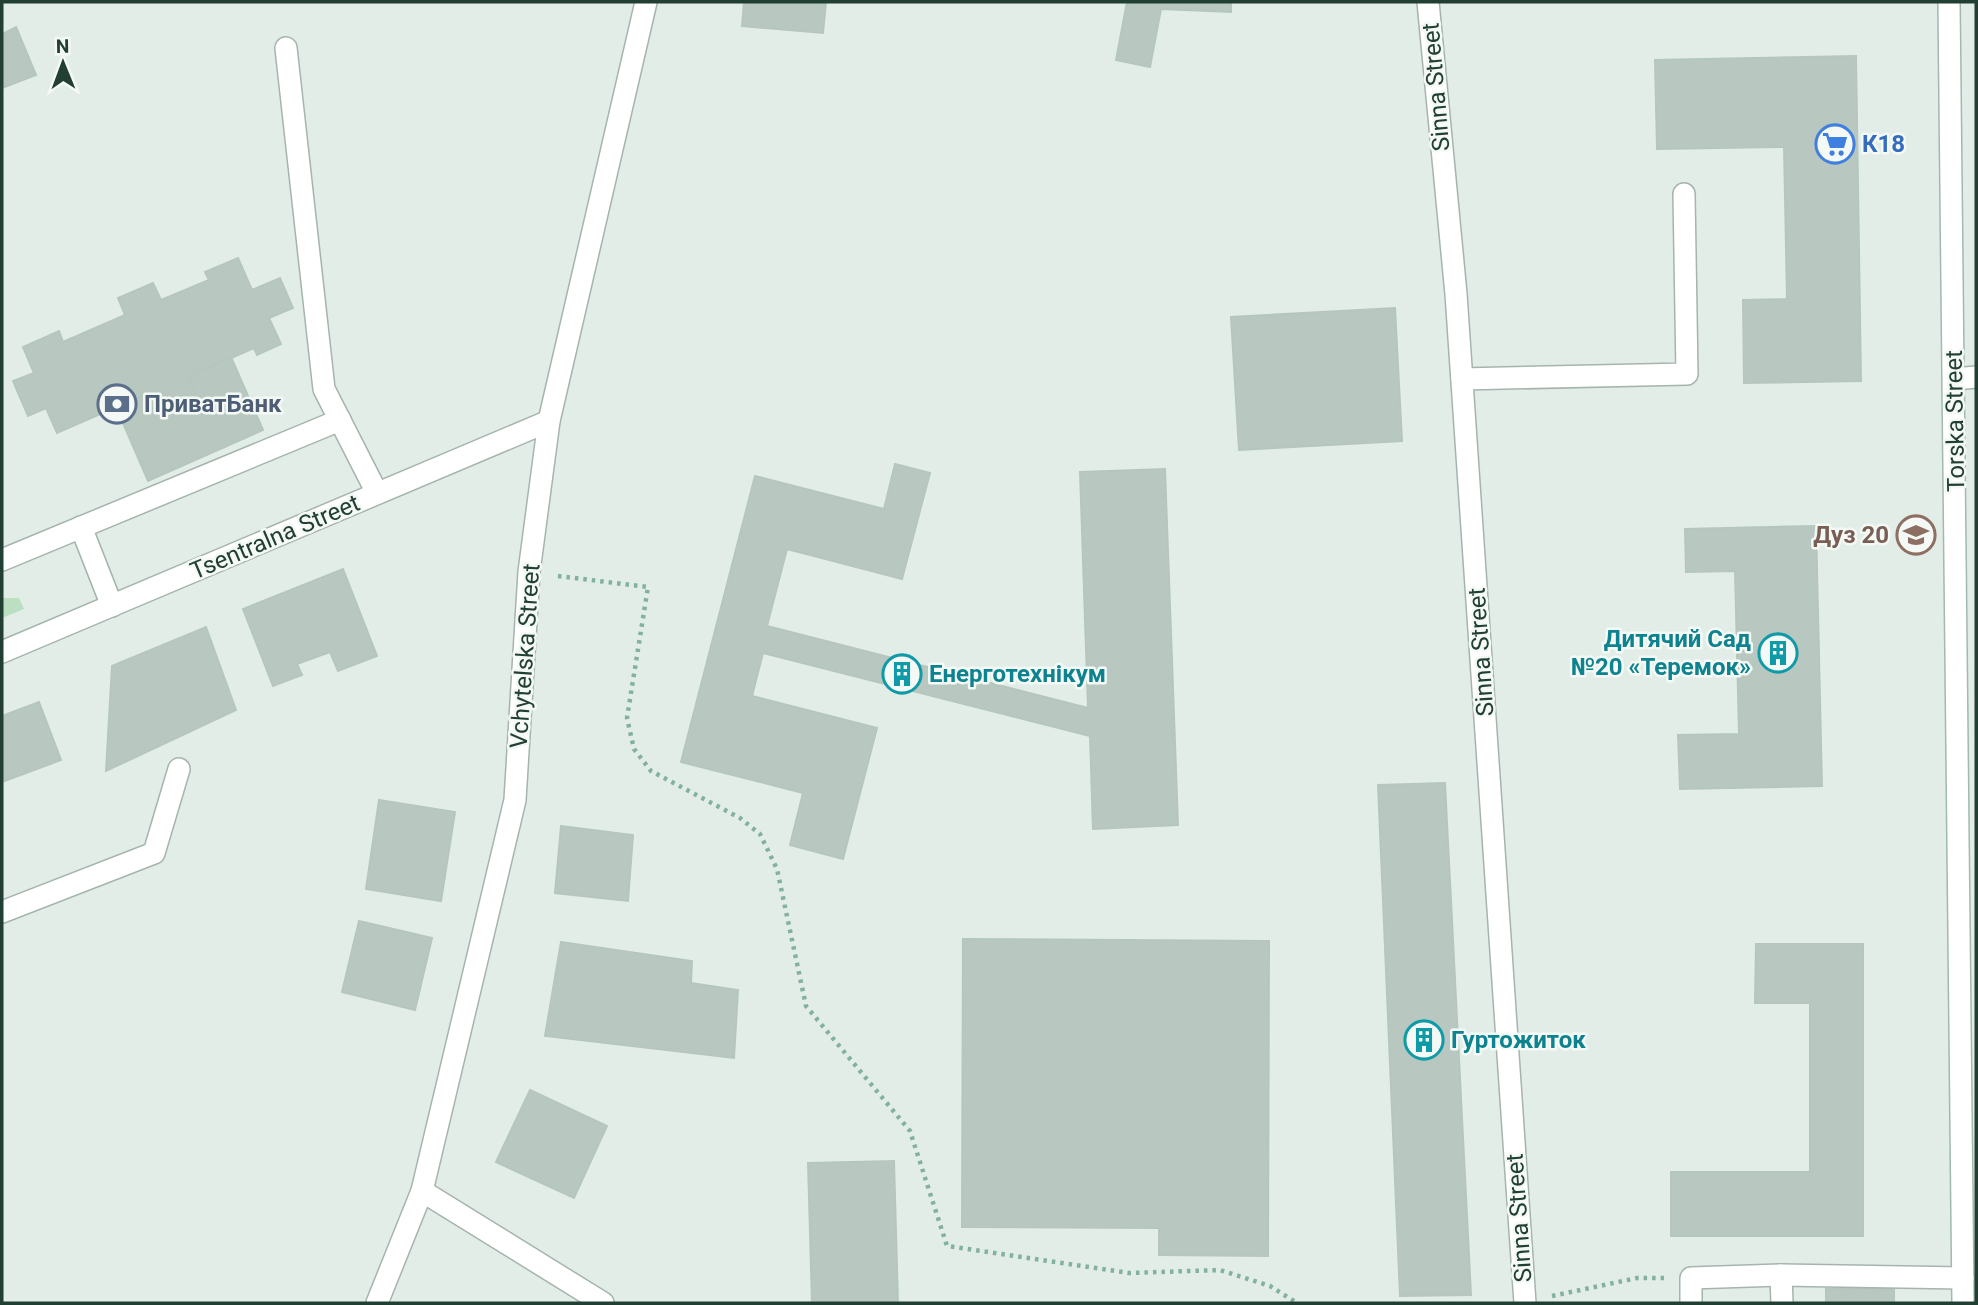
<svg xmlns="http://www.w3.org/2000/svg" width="1978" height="1305" font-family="Roboto,sans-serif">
<rect width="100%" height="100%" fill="#e3ede7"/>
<!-- green -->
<path fill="#bbdfc0" d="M 2,598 L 19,598 L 24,609 L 2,618 Z"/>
<!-- building -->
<g fill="#b8c8c0" stroke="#b5c7bd" stroke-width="2">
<path d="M 744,2 L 826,2 L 823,33 L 742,26 Z"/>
<path d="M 1127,2 L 1231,2 L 1231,12 L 1161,9 L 1150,67 L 1116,60 Z"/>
<path d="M 16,27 L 36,75 L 2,88 L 2,34 Z"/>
<path d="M 1856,56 L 1861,381 L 1744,383 L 1743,300 L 1787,299 L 1784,147 L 1657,149 L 1655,60 Z"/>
<path d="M 238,258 L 252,290 L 280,278 L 293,308 L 269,318 L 281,344 L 257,355 L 254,348 L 188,377 L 196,395 L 155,413 L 146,394 L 57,433 L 46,408 L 28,416 L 13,381 L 34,373 L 23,347 L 59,331 L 63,342 L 125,315 L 118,298 L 153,283 L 161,300 L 209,280 L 205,272 Z"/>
<path d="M 1395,308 L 1402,441 L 1239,450 L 1231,317 Z"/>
<path d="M 231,357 L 263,430 L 148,481 L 116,407 L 146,394 L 155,413 L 196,395 L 188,377 Z"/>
<path d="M 895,464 L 930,473 L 902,579 L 787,549 L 767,626 L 1088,708 L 1080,472 L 1165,469 L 1178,825 L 1093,829 L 1090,736 L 763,653 L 752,696 L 877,728 L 843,859 L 790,845 L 803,793 L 681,762 L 755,476 L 884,509 Z"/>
<path d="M 1816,526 L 1822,786 L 1680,789 L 1678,735 L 1739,734 L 1735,571 L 1686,572 L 1685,529 Z"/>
<path d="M 343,569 L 377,656 L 338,671 L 330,652 L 297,664 L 302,675 L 273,686 L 243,609 Z"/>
<path d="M 206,627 L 236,710 L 106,771 L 112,666 Z"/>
<path d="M 39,702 L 61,760 L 2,782 L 2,716 Z"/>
<path d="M 1445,783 L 1471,1295 L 1400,1296 L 1378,785 Z"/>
<path d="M 379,800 L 455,812 L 441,901 L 366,889 Z"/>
<path d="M 561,826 L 633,835 L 628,901 L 555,893 Z"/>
<path d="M 359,921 L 432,938 L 415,1010 L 342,992 Z"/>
<path d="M 963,939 L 1269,941 L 1268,1256 L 1159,1255 L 1159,1228 L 962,1227 Z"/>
<path d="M 561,942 L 692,961 L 691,983 L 738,990 L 734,1058 L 545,1036 Z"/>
<path d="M 1756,944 L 1863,944 L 1863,1236 L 1671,1236 L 1671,1172 L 1810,1172 L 1810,1003 L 1755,1003 Z"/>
<path d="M 530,1090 L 607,1126 L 574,1198 L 496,1162 Z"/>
<path d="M 894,1161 L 898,1303 L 812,1303 L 808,1163 Z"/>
<rect x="1826" y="1289" width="68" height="14"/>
</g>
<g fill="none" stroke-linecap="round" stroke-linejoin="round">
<!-- service casing -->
<g stroke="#a5b5ad" stroke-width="24">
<g id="service">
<path d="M 286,48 L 324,389 L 377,493"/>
<path d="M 1462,379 L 1687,374 L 1684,194"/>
<path d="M 81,527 L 112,606"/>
<path d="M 2,560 L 340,420"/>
<path d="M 2,912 L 154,853 L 179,769"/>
<path d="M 1781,1275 L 1782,1303"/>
<path d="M 1691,1303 L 1691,1278 L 1781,1275 L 1963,1278"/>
</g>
</g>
<!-- minor casing -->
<g stroke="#a5b5ad" stroke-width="24">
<g id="minor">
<path d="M 1428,2 L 1456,294 L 1525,1303"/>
<path d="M 1955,379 L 1976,377"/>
<path d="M 422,1191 L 603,1303"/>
<path d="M 377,1303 L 422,1191 L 515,800 L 529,572 L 549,421"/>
</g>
</g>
<!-- tertiary casing -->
<g stroke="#a5b5ad" stroke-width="24">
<path id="tertiary" d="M 2,652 L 549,421 L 646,2"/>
</g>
<!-- secondary casing -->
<g stroke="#a1b9ae" stroke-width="24">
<path id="secondary" d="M 1949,2 L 1963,1303"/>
</g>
<!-- path -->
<g stroke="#82b29d" stroke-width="4.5" stroke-dasharray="3.5 5" stroke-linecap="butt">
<path d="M 558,576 L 648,587 L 627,718 L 634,749 L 651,771 L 740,818 L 760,834 L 777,869 L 806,1006 L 910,1131 L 947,1246 L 1129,1273 L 1220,1270 L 1270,1286 L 1297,1303"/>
<path d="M 1552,1296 L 1637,1278 L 1664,1278"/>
</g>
<!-- service -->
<use href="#service" stroke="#fff" stroke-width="21"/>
<!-- minor -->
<use href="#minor" stroke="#fff" stroke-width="21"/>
<!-- tertiary -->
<use href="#tertiary" stroke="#fff" stroke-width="21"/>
<!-- secondary -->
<use href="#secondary" stroke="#fff" stroke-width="21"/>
</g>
<!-- icons -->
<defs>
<g id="supermarket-ring" transform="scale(2.0125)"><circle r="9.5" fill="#f4f9f6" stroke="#3f7fe0" stroke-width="1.5"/><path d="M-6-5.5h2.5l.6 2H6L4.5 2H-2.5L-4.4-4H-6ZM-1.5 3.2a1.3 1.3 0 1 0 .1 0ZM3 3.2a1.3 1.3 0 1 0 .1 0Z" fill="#3f7fe0"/></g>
<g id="bank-ring" transform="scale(2.0125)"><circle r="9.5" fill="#f4f9f6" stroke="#5c6f8a" stroke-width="1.5"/><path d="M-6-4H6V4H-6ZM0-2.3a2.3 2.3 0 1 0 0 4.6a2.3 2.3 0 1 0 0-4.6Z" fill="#5c6f8a"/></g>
<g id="school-ring" transform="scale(2.0125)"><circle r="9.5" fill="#f4f9f6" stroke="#8d6e63" stroke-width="1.5"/><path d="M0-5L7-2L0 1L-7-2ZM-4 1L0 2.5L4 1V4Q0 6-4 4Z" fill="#8d6e63"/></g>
<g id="building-ring" transform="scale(2.0125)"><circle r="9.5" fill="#f4f9f6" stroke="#0f9aa8" stroke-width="1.5"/><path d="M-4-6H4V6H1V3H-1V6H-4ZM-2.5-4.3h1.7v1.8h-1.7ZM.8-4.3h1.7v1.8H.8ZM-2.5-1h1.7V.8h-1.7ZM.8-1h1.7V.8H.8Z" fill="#0f9aa8"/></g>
</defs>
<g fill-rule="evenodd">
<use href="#supermarket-ring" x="1835" y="144"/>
<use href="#bank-ring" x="117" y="404"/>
<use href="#school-ring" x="1916" y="535"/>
<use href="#building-ring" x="1778" y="653"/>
<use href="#building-ring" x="902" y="674"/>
<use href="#building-ring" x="1424" y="1040"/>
</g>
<g text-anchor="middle" stroke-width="5" stroke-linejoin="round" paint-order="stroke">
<!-- street labels -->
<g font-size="24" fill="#223f33" stroke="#f4f9f6">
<text transform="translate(1436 87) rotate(-95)" y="8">Sinna Street</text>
<text transform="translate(1955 421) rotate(-91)" y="8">Torska Street</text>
<text transform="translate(275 537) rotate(-23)" y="8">Tsentralna Street</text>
<text transform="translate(1481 652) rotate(-94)" y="8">Sinna Street</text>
<text transform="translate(525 656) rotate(-86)" y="8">Vchytelska Street</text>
<text transform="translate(1519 1218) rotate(-94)" y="8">Sinna Street</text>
</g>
<!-- shop labels -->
<g font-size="24" font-weight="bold" fill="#366cbe" stroke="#f4f9f6" text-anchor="start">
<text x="1862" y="152">К18</text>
</g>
<!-- service labels -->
<g font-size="24" font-weight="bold" fill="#4e5e75" stroke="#f4f9f6" text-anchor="start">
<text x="144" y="412">ПриватБанк</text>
</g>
<!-- education labels -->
<g font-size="24" font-weight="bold" fill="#785e54" stroke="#f4f9f6" text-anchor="end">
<text x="1889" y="543">Дуз 20</text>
</g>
<!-- culture labels -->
<g font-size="24" font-weight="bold" fill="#0d838f" stroke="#f4f9f6" text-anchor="start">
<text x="1751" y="647" text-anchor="end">Дитячий Сад<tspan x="1751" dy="28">№20 «Теремок»</tspan></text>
<text x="929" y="682">Енерготехнікум</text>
<text x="1451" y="1048">Гуртожиток</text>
</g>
</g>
<!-- border -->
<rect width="1978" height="1305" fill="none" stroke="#223f33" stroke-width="7"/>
<!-- north arrow -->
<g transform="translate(63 63) rotate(359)" stroke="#f4f9f6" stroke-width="5" paint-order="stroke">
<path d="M0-5L12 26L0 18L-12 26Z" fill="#223f33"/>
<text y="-10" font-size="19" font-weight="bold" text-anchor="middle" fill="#223f33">N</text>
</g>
</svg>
